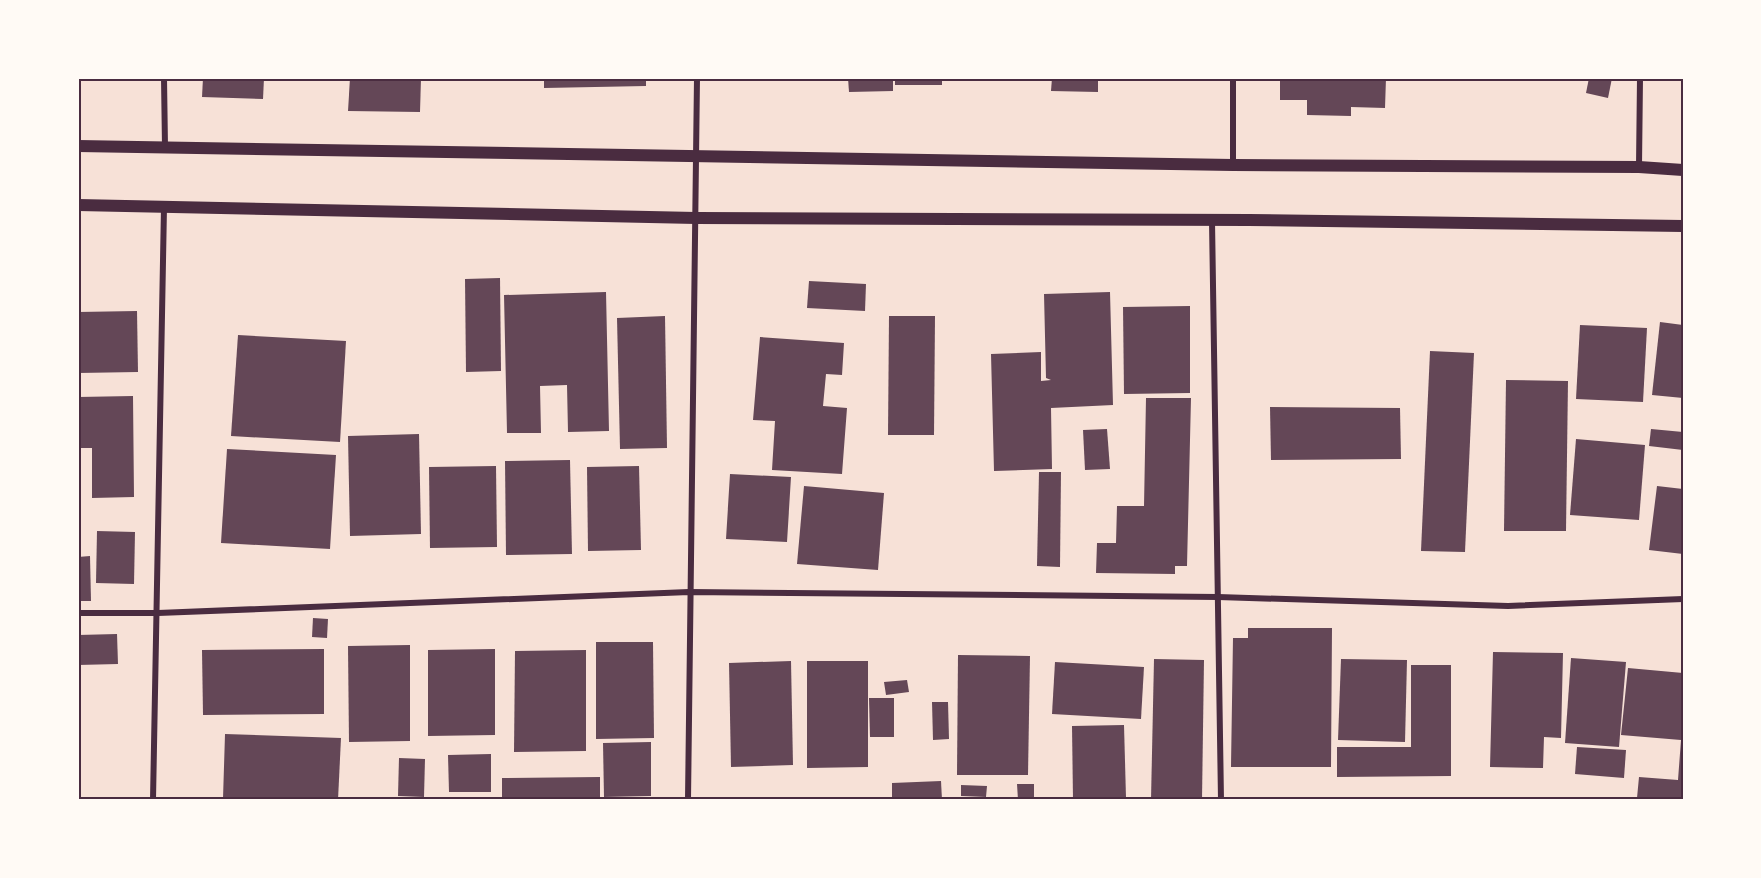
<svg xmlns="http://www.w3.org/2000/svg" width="1761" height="878" font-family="'Open Sans',sans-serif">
<rect width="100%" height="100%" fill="#f7e1d7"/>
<!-- building -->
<g fill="#644757">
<path d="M 203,78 L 264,78 L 263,99 L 202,97 Z"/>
<path d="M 350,78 L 421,78 L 420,112 L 348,111 Z"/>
<path d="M 544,78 L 646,78 L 646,86 L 544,88 Z"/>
<path d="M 848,78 L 893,78 L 893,91 L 849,92 Z"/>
<rect x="895" y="78" width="47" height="7"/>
<path d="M 1052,78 L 1098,78 L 1098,92 L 1051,91 Z"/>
<path d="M 1280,78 L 1386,78 L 1385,108 L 1351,107 L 1351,116 L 1307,115 L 1307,100 L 1280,100 Z"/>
<path d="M 1589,78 L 1612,78 L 1608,98 L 1586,93 Z"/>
<path d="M 500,278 L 501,371 L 466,372 L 465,279 Z"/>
<path d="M 809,281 L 866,284 L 865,311 L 807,308 Z"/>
<path d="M 606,292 L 609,431 L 568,432 L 567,385 L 540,386 L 541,433 L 507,433 L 504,295 Z"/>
<path d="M 1110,292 L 1113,405 L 1051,408 L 1052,469 L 994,471 L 991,354 L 1041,352 L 1041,381 L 1051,380 L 1046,378 L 1044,294 Z"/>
<path d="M 1190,306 L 1190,393 L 1124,394 L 1123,307 Z"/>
<path d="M 137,311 L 138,372 L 78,373 L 78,312 Z"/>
<path d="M 665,316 L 667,448 L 620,449 L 617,318 Z"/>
<path d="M 889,316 L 935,316 L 934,435 L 888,435 Z"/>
<path d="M 1660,322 L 1683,325 L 1683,398 L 1652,395 Z"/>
<path d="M 1580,325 L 1647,328 L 1643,402 L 1576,399 Z"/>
<path d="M 238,335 L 346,341 L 340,442 L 231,436 Z"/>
<path d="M 760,337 L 844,343 L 842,375 L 826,374 L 823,406 L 847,408 L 842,474 L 772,470 L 775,421 L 753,420 Z"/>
<path d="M 1430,351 L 1474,353 L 1465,552 L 1421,551 Z"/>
<path d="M 1506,380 L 1568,381 L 1566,531 L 1504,531 Z"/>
<path d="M 133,396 L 134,497 L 92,498 L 92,448 L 78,448 L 78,397 Z"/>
<path d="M 1146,398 L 1191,398 L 1187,566 L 1175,566 L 1175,574 L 1096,573 L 1097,543 L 1116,543 L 1117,506 L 1144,506 Z"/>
<path d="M 1270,407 L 1400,408 L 1401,459 L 1271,460 Z"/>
<path d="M 1107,429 L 1110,469 L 1085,470 L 1083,430 Z"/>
<path d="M 1651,429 L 1683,432 L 1683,450 L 1649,446 Z"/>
<path d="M 419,434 L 421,534 L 350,536 L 348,436 Z"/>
<path d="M 1576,439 L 1645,445 L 1639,520 L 1570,515 Z"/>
<path d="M 227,449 L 336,455 L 330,549 L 221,543 Z"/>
<path d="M 570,460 L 572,554 L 506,555 L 505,461 Z"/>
<path d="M 496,466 L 497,547 L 430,548 L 429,467 Z"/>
<path d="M 639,466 L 641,550 L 588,551 L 587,467 Z"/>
<path d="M 1039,472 L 1061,472 L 1060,567 L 1037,566 Z"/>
<path d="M 730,474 L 791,477 L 787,542 L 726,539 Z"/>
<path d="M 804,486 L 884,493 L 878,570 L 797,564 Z"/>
<path d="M 1657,486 L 1683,489 L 1683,554 L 1649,550 Z"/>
<path d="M 97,531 L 135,532 L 134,584 L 96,583 Z"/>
<path d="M 90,556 L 91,601 L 78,601 L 78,557 Z"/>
<path d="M 313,618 L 328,619 L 327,638 L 312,637 Z"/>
<path d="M 1248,628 L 1332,628 L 1331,767 L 1231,767 L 1233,638 L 1248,638 Z"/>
<path d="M 117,634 L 118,664 L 78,665 L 78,635 Z"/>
<path d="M 596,642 L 653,642 L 654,738 L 596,739 Z"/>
<path d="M 410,645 L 410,741 L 349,742 L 348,646 Z"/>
<path d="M 324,649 L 324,714 L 203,715 L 202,650 Z"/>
<path d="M 495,649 L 495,735 L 428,736 L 428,650 Z"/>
<path d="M 586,650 L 586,751 L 514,752 L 515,651 Z"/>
<path d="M 1493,652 L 1563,653 L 1561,738 L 1544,737 L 1543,768 L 1490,767 Z"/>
<path d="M 958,655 L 1030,656 L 1028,775 L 957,775 Z"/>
<path d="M 1571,658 L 1626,662 L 1619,747 L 1565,743 Z"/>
<path d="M 1154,659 L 1204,660 L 1202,800 L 1151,800 Z"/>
<path d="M 1341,659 L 1407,660 L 1405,742 L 1338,740 Z"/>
<path d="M 791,661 L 793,765 L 731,767 L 729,663 Z"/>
<path d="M 807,661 L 868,661 L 868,767 L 807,768 Z"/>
<path d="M 1055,662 L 1144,667 L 1141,719 L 1052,714 Z"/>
<path d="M 1411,665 L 1451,665 L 1451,776 L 1337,777 L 1337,747 L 1411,747 Z"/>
<path d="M 1628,668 L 1683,673 L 1683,800 L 1637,798 L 1639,777 L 1678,780 L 1681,740 L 1621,735 Z"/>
<path d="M 907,680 L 909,692 L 886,695 L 884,682 Z"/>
<path d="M 869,698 L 894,698 L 894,737 L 870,737 Z"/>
<path d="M 932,702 L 948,702 L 949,739 L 933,740 Z"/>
<path d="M 1124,725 L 1126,798 L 1073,799 L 1072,726 Z"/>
<path d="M 225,734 L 341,738 L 338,800 L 223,799 Z"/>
<path d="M 651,742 L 651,796 L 604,797 L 603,743 Z"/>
<path d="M 1577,747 L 1626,750 L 1624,778 L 1575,774 Z"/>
<path d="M 491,754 L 491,792 L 449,792 L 448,755 Z"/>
<path d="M 399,758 L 425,759 L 424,797 L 398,796 Z"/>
<path d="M 600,777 L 600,800 L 502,800 L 502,778 Z"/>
<path d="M 941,781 L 942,800 L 892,800 L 892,783 Z"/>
<path d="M 1017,784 L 1034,784 L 1034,800 L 1018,800 Z"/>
<path d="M 961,785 L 987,786 L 986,797 L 961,796 Z"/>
</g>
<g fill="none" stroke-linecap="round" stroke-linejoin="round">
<!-- minor -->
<g stroke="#4a2c40" stroke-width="6">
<path d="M 164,78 L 165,147"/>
<path d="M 1233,165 L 1233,78"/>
<path d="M 1639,166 L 1640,78"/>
<path d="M 1212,221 L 1221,800"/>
<path d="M 78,613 L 158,613 L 689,592 L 1218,597 L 1508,606 L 1683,599"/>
<path d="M 153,800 L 164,207"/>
<path d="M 688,800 L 697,78"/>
</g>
<!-- secondary -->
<g stroke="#4a2c40" stroke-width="12">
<path d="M 78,146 L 1233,165 L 1639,167 L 1683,170"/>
<path d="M 78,205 L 696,218 L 1249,220 L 1683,226"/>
</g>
</g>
<!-- border -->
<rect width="1761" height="878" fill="none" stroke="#fffaf5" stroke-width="159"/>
<rect x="80" y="80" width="1602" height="718" fill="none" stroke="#4a2c40" stroke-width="2"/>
</svg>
